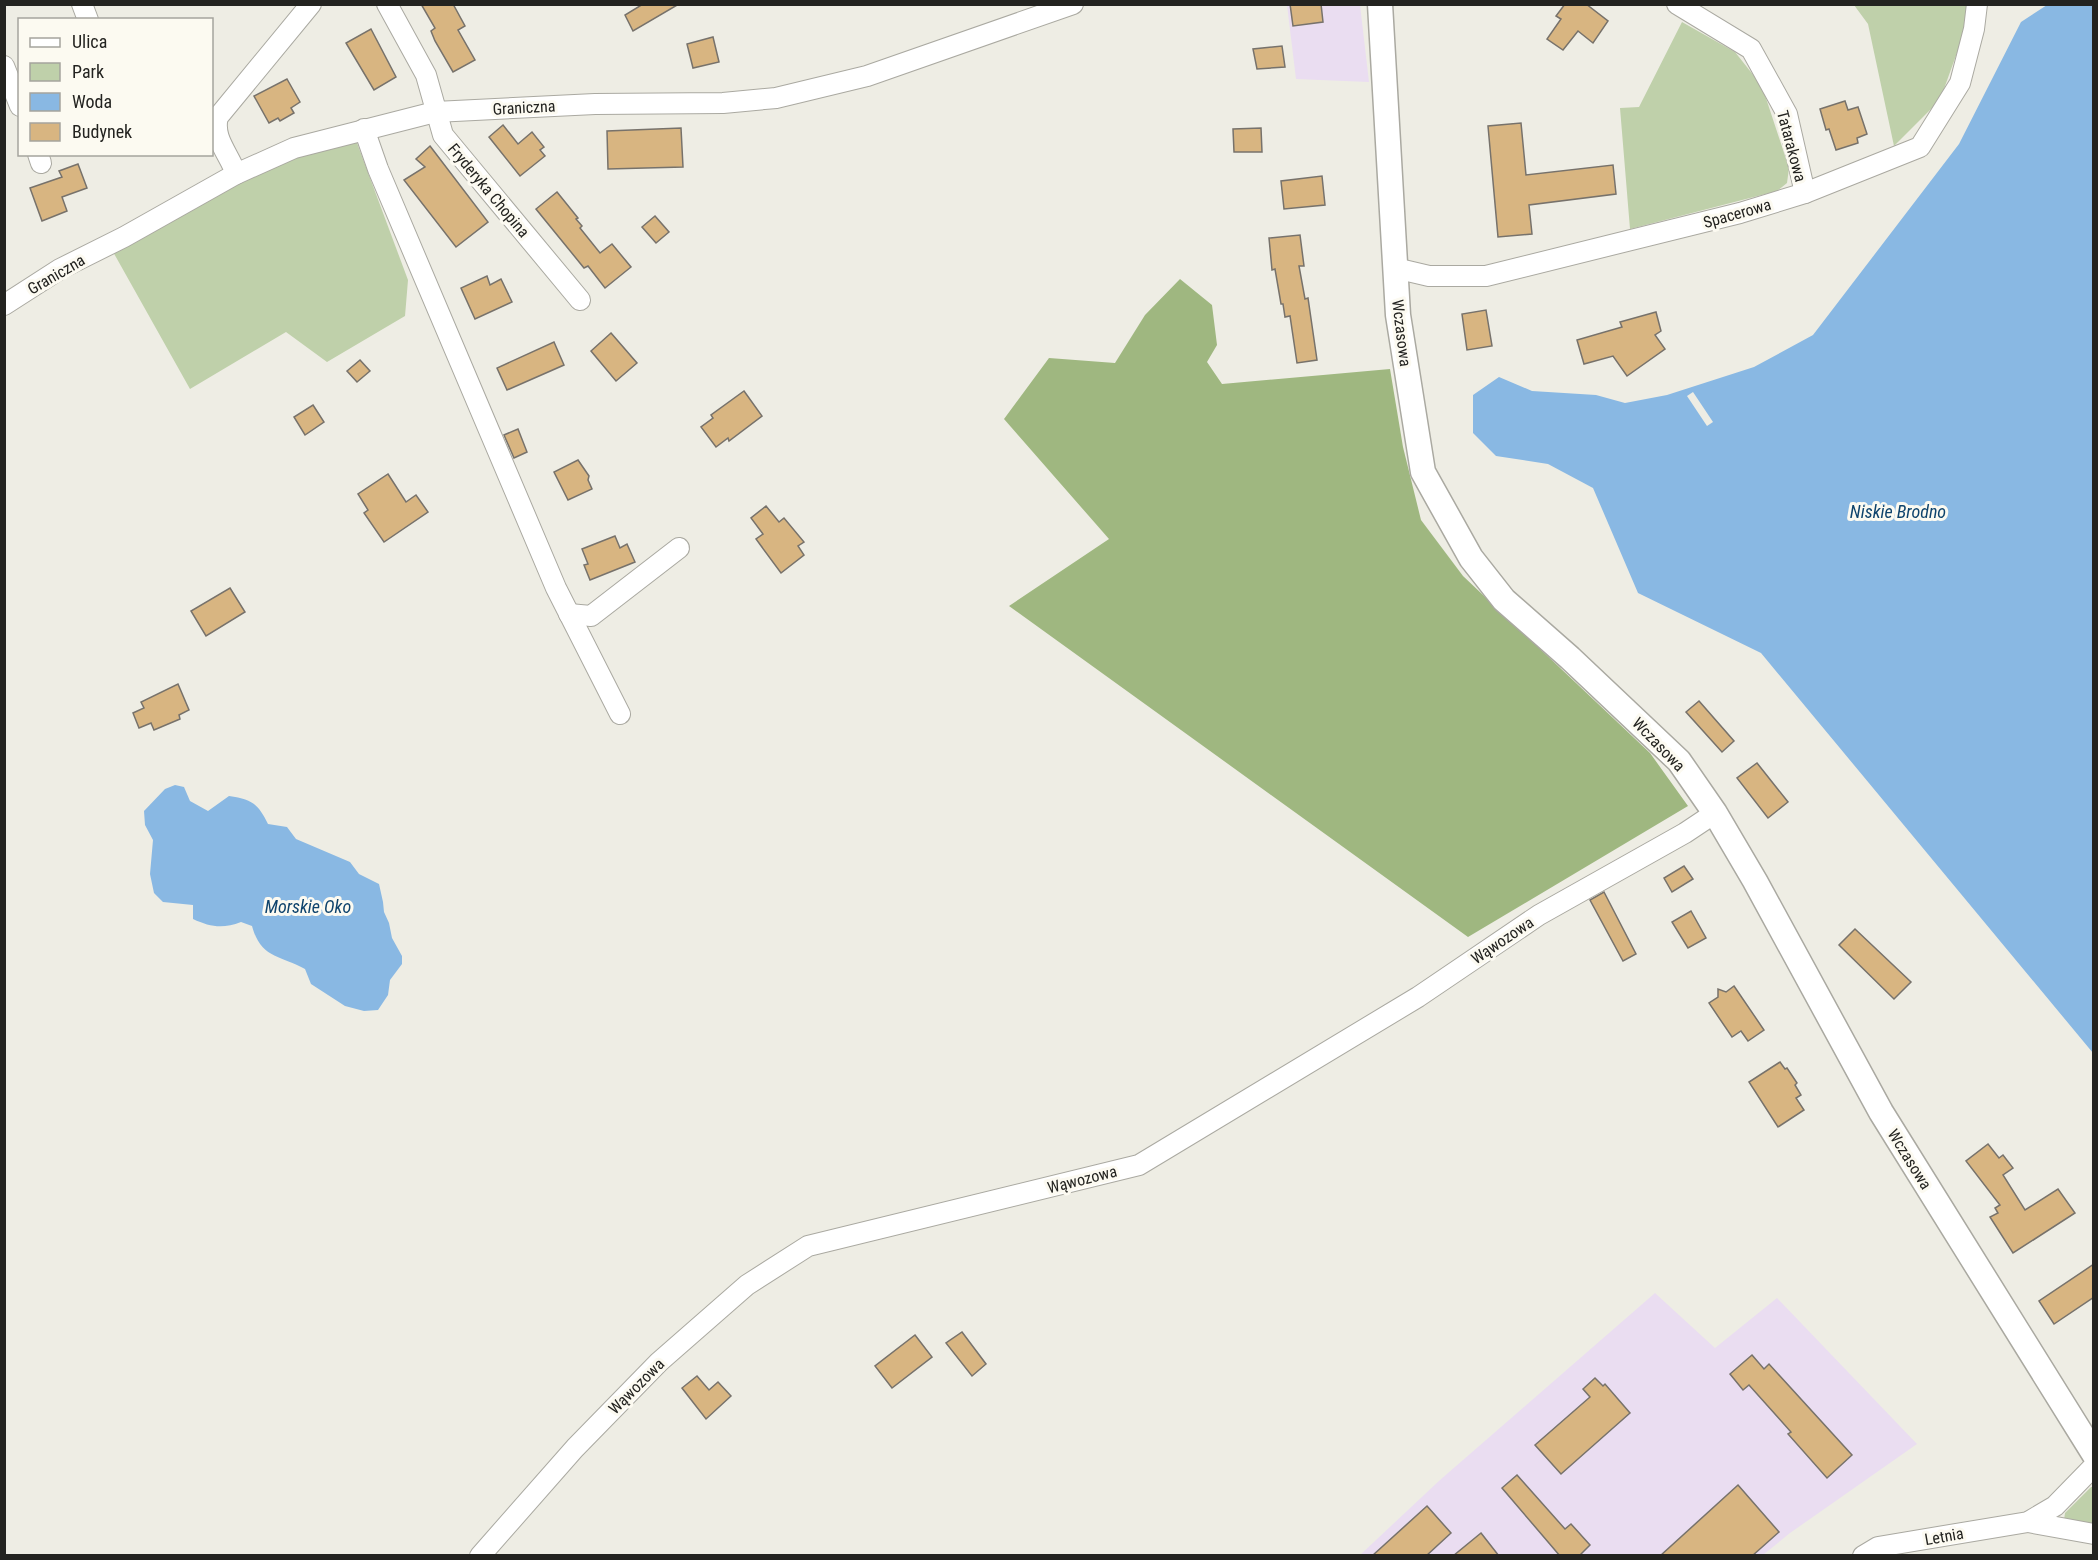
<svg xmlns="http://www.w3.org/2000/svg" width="2098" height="1560" font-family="'Roboto Condensed',sans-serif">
<rect width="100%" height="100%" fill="#eeede4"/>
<!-- industrial -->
<g fill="#eaddf1">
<path d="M 1287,5 L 1360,5 L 1369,82 L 1296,79 Z"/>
<path d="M 1655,1293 L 1715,1348 L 1777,1298 L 1917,1444 L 1790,1533 L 1763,1555 L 1359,1556 L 1440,1480 Z"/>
</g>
<!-- green -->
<g fill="#bfd0aa">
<path d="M 1854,5 L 1968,5 L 1968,22 L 1940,100 L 1894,146 L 1868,24 Z"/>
<path d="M 1682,22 L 1735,52 L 1762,86 L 1789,168 L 1787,183 L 1777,191 L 1630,229 L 1620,108 L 1639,107 Z"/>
<path d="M 354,135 L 408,280 L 405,316 L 327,362 L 286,332 L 190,389 L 112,250 L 242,177 Z"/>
<path d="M 2091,1487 L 2093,1487 L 2093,1528 L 2064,1520 L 2065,1513 Z"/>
</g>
<!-- forest -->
<path fill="#9fb780" d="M 1180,279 L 1212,305 L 1217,345 L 1207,362 L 1222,384 L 1390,369 L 1403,447 L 1421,520 L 1463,576 L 1650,753 L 1688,806 L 1468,937 L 1009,606 L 1109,539 L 1004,419 L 1049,358 L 1115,363 L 1145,315 Z"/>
<!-- water -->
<g fill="#89b8e3">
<path d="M 2047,5 L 2093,5 L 2093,1053 L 1761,653 L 1638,593 L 1593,488 L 1548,464 L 1496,456 L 1473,433 L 1473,395 L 1499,377 L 1532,391 L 1596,395 L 1625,403 L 1667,395 L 1754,367 L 1813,335 L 1959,144 L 2021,22 Z"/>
<path d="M 175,785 L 184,787 L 190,801 L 208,811 L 229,796 C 252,799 258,804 268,824 L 287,827 L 296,839 L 350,862 L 359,874 L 379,884 L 383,902 L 384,912 L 389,923 L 392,938 L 402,956 L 402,964 L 390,980 L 388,995 L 378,1010 L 364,1011 L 345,1006 L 311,984 L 305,969 C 280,955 261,959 252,926 L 241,922 C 223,929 210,927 193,919 L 193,905 L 163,902 L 154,893 L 150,874 L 153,840 L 145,825 L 144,811 L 165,789 Z"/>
</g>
<!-- pier -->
<path fill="#eeede4" d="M 1693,392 L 1713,422 L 1707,426 L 1687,396 Z"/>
<!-- building -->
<g fill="#d8b581" stroke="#77726b" stroke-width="1.5">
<path d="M 421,4 L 453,4 L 465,26 L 458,30 L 475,60 L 453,72 L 435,41 L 431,31 L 435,28 Z"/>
<path d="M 643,4 L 679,4 L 633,31 L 625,15 Z"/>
<path d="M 1290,4 L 1321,4 L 1323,22 L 1293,26 Z"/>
<path d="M 1565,4 L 1586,4 L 1608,21 L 1593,43 L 1578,31 L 1563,50 L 1547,39 L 1561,19 L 1556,16 Z"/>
<path d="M 371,29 L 396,77 L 374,90 L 346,43 Z"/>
<path d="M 713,37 L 719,62 L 693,68 L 687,44 Z"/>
<path d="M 1282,46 L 1285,67 L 1257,69 L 1253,49 Z"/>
<path d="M 287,79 L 300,102 L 291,108 L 294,113 L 280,121 L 278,118 L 269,123 L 254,96 Z"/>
<path d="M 1845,101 L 1848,110 L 1858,107 L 1867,134 L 1857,138 L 1858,143 L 1836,150 L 1829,129 L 1826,130 L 1820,109 Z"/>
<path d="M 1521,123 L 1526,175 L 1613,165 L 1616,194 L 1529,205 L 1532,234 L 1498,237 L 1488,126 Z"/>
<path d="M 503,125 L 518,144 L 532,132 L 544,147 L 540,150 L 545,156 L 520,176 L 489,137 Z"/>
<path d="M 681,128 L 683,167 L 608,169 L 607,131 Z"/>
<path d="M 1261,128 L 1262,152 L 1234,152 L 1233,129 Z"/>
<path d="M 430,146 L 488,222 L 456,247 L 404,180 L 425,167 L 416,159 Z"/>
<path d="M 78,164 L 87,188 L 62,197 L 67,211 L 42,221 L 30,188 L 62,177 L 59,171 Z"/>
<path d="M 1322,176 L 1325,205 L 1284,209 L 1281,181 Z"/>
<path d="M 557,192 L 578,218 L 576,219 L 582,226 L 580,228 L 600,253 L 612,244 L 631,267 L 605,288 L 588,266 L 584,268 L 536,209 Z"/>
<path d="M 655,216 L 669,232 L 656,243 L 642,227 Z"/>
<path d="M 1300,235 L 1304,266 L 1299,266 L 1305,299 L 1308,298 L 1317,360 L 1297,363 L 1290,316 L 1285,317 L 1283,304 L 1281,304 L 1275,269 L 1272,270 L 1269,238 Z"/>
<path d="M 487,276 L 490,285 L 501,279 L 512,302 L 475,319 L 461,288 Z"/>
<path d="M 1486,310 L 1492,346 L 1467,350 L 1462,314 Z"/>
<path d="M 1656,312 L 1661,331 L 1655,335 L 1665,349 L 1627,376 L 1613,356 L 1584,364 L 1577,340 L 1622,327 L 1620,322 Z"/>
<path d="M 611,333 L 637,363 L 616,381 L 591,351 Z"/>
<path d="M 554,342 L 564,365 L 507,390 L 497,368 Z"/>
<path d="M 360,360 L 370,371 L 357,382 L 347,371 Z"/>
<path d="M 744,391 L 762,416 L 729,441 L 728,438 L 716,447 L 701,427 L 713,418 L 711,415 Z"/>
<path d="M 313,405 L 324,422 L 305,435 L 294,417 Z"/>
<path d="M 518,429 L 527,452 L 514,458 L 504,435 Z"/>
<path d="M 578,460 L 589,476 L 588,480 L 592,489 L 568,500 L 554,472 Z"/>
<path d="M 388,474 L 406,502 L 416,495 L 428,512 L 384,542 L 364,513 L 368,510 L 358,494 Z"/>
<path d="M 766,506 L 779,522 L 784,518 L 804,542 L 798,546 L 804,555 L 781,573 L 756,539 L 763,534 L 751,518 Z"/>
<path d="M 615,536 L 620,548 L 627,544 L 635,562 L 590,580 L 584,565 L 588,564 L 582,549 Z"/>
<path d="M 230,588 L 245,612 L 206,636 L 191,611 Z"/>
<path d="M 178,684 L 189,710 L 179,715 L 180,719 L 154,730 L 151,723 L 139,728 L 133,713 L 144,708 L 141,702 Z"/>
<path d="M 1699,701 L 1734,741 L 1722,752 L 1686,712 Z"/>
<path d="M 1757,763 L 1788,802 L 1768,818 L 1737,778 Z"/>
<path d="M 1684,866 L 1693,879 L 1672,892 L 1664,878 Z"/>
<path d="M 1604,892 L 1636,954 L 1623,961 L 1590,900 Z"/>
<path d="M 1691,911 L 1706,938 L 1688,948 L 1672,922 Z"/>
<path d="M 1855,929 L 1911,982 L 1894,999 L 1839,945 Z"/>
<path d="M 1734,986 L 1764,1030 L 1748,1041 L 1741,1031 L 1732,1037 L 1709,1003 L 1718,997 L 1718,989 L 1726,992 Z"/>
<path d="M 1780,1062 L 1785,1069 L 1787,1068 L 1797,1083 L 1795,1085 L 1801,1095 L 1796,1098 L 1804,1110 L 1778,1127 L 1749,1082 Z"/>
<path d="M 1988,1144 L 1999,1158 L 2003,1155 L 2013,1168 L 2003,1175 L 2025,1210 L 2058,1189 L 2075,1213 L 2013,1253 L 1990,1217 L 1998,1213 L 1995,1208 L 2000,1205 L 1966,1161 Z"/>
<path d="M 2094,1264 L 2094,1297 L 2054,1324 L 2039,1301 Z"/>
<path d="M 962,1332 L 986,1364 L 972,1376 L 946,1343 Z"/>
<path d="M 915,1335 L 932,1357 L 892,1388 L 875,1366 Z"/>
<path d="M 1752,1355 L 1764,1369 L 1769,1364 L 1852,1455 L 1827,1478 L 1788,1434 L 1791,1432 L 1749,1385 L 1743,1390 L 1730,1374 Z"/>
<path d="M 697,1376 L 709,1390 L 718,1382 L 731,1396 L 706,1419 L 682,1388 Z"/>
<path d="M 1595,1378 L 1603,1386 L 1605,1384 L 1630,1413 L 1561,1474 L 1535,1445 L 1590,1397 L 1583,1389 Z"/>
<path d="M 1517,1475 L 1565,1529 L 1571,1524 L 1590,1545 L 1579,1556 L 1560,1556 L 1502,1488 Z"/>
<path d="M 1738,1485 L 1779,1532 L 1752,1556 L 1660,1556 Z"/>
<path d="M 1427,1506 L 1451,1533 L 1426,1556 L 1372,1556 Z"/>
<path d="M 1481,1533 L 1499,1556 L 1453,1556 Z"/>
</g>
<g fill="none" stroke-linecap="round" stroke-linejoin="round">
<!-- minor casing -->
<g stroke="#aaa9a1" stroke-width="22">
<g id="minor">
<path d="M 82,4 L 88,20"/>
<path d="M 387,4 L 426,75 L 443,135 L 580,300"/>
<path d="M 1677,4 L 1751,49 L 1787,114 L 1805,193"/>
<path d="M 4,66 L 20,106"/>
<path d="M 364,129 L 378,169 L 556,588 L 620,714"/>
<path d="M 38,154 L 41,163"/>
<path d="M 236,174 C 230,155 212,138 218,117 L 311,4"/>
<path d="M 1395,268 L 1429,276 L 1486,276 L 1740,213 L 1805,193 L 1920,147 L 1960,83 L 1974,29 L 1977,4"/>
<path d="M 4,305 L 60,269 L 124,237 L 236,174 L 294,148 L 435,112 L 595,104 L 723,103 L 776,98 L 867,76 L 1073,4"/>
<path d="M 569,614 L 591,616 L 679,548"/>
<path d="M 2028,1522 L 2094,1534"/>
<path d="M 480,1556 L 575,1448 L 659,1362 L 747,1285 L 808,1246 L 1139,1165 L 1418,997 L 1539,915 L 1685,833 L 1715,813"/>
<path d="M 1863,1556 L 1878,1547 L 2028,1522 L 2055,1506 L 2094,1466"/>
</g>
</g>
<!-- tertiary casing -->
<g stroke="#aaa9a1" stroke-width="27">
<path id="tertiary" d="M 1380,4 L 1398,315 L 1423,472 L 1471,558 L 1504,600 L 1570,658 L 1679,761 L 1715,813 L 1755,881 L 1881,1112 L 2094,1454"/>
</g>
<!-- minor -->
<use href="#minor" stroke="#fff" stroke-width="20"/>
<!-- tertiary -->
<use href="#tertiary" stroke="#fff" stroke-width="24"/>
</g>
<g text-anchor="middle" stroke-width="6" stroke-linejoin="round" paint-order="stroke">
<!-- street labels -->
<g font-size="16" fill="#232320" stroke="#fcfaf1">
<text transform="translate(524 107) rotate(-3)" y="6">Graniczna</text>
<text transform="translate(1792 146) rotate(75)" y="6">Tatarakowa</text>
<text transform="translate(489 190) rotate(50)" y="6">Fryderyka Chopina</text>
<text transform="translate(1737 213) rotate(-16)" y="6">Spacerowa</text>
<text transform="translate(56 274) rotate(-30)" y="6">Graniczna</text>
<text transform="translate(1402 333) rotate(83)" y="6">Wczasowa</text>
<text transform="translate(1659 744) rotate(46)" y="6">Wczasowa</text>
<text transform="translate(1502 940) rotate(-34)" y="6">Wąwozowa</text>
<text transform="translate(1910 1159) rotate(58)" y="6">Wczasowa</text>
<text transform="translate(1082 1179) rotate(-14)" y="6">Wąwozowa</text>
<text transform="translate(636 1386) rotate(-45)" y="6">Wąwozowa</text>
<text transform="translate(1944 1536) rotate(-10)" y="6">Letnia</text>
</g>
<!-- water labels -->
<g font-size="18" font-style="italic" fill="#0e436c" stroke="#fcfaf1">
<text x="1898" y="518">Niskie Brodno</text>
<text x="308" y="913">Morskie Oko</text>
</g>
</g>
<!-- border -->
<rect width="2098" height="1560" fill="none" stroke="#232320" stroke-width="12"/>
<!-- legend -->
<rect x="18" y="18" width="195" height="138" fill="#fcfaf1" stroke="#a5a49d" stroke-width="1.5"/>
<rect x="30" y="38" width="30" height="9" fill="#ffffff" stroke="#a5a49d" stroke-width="1.5"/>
<text x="72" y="48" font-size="18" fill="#232320">Ulica</text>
<rect x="30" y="63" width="30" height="18" fill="#bfd0aa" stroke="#a5a49d" stroke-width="1.5"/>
<text x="72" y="78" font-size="18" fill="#232320">Park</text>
<rect x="30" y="93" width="30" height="18" fill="#89b8e3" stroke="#a5a49d" stroke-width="1.5"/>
<text x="72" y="108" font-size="18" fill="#232320">Woda</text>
<rect x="30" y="123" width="30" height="18" fill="#d8b581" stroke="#a5a49d" stroke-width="1.5"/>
<text x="72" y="138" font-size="18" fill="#232320">Budynek</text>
</svg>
